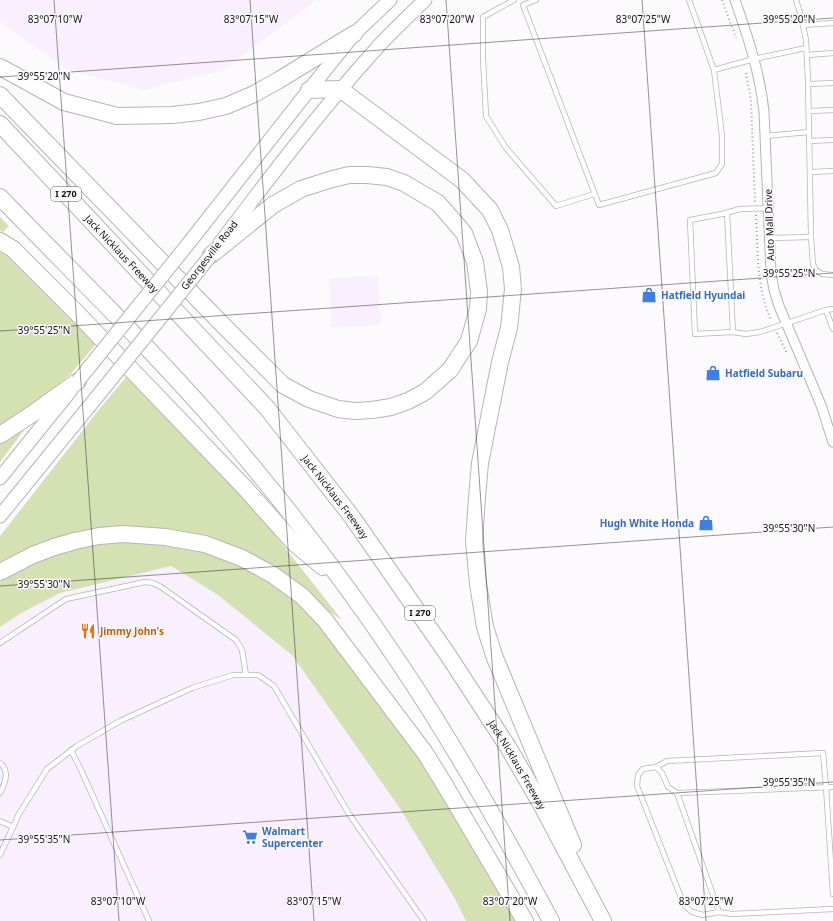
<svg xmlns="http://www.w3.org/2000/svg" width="833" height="921" font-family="'Noto Sans',sans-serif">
<rect width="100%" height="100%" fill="#fdfafe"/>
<!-- built -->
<g fill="#faeffe">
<path d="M 0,0 L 316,0 L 224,70 L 143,90 L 66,69 L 0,22 Z"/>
<path d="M 378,276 L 381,325 L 331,327 L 329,278 Z"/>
<path d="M 170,566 L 218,595 L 292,655 L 399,807 L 454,897 L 466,921 L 0,921 L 0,627 L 21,613 L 60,593 Z"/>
</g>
<!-- green -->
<g fill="#d3e1b3">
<path d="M 0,217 L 9,226 L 3,232 L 0,231 Z"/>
<path d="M 0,248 L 3,250 L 96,344 L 70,375 L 0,429 Z"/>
<path d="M 127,376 L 256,511 L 342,620 L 315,602 L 293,581 L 152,530 L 0,564 L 0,536 L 101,407 Z"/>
<path d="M 25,429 L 0,462 L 0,443 Z"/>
<path d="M 117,542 L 157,542 L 208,550 L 246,567 L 283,589 L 314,616 L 403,734 L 465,830 L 517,921 L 466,921 L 454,897 L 399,807 L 292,655 L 218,595 L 171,566 L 60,593 L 21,613 L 0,627 L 0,582 C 24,566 51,553 80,547 C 92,544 104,543 117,542 Z"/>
</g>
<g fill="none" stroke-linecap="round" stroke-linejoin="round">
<!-- lane casing -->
<g stroke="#b8b3ba" stroke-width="6">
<g id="lane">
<path d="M 514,0 L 483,17 L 483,59 L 486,116 L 506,148 L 556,206 L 594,194"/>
<path d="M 536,0 L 523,5 L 599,205 L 716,173 L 722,164 L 722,136 L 714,70 L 689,0"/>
<path d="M 796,0 L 801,16 L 806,40 L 808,80 L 811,237 L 813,264 L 816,270 L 822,274 L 833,275"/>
<path d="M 803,25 L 833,23"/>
<path d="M 807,55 L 833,53"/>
<path d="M 714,70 L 754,59 L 806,48"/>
<path d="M 808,84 L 833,83"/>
<path d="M 809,111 L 833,110"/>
<path d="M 765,136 L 809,132"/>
<path d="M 809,141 L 833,140"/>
<path d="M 810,172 L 833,171"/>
<path d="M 768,208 L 740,209 L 722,214 L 690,220 L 695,334 L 733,332 L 746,334 L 760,332 L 826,310"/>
<path d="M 727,213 L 733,332"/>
<path d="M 769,238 L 811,237"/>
<path d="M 833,309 L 826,310 L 833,329"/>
<path d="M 0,643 L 66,599 L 145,582 L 153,583 L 161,587 L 236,640 L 242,650 L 246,675"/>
<path d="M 71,750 L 82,772 L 149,921"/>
<path d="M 0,763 C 10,771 5,784 0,793"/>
<path d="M 656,767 L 667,761 L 823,753 L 826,787 L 833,894"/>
<path d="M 833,787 L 677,793 L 719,912 L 732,914 L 833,909"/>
<path d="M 677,793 L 668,787 L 662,773 L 656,767 L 643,769 L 638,775 L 637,786 L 684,905 L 692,912 L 703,915 L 719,912"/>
<path d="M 0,821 L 13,827"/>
<path d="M 0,855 L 19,814 L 47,769 L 77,746 L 120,721 L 192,688 L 233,675 L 258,675 L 274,686 L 349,814 L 424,921"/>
</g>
</g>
<!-- street casing -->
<g stroke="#b8b3ba" stroke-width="11">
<path id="street" d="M 735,0 C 748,37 760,73 764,112 L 771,273 L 774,290 L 779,306 L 821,405 L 833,442"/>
</g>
<!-- secondary casing -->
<g stroke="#b8b3ba" stroke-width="15">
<g id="secondary">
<path d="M 192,239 L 309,90 L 354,34 L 390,0"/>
<path d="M 220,243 C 270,177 320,111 376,49 C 391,32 409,16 425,0"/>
<path d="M 0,478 L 71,390"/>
<path d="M 0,516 L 96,398"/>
</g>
</g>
<!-- highway casing -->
<g stroke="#b8b3ba" stroke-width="18">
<g id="highway">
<path d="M 0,67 L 64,102 L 117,116 L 172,115 L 199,112 L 226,106 L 254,94 L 279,80 L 354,34"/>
<path d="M 309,90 L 340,89 L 462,180 L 490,210 L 500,230 L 511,267 L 513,289 L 509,328 L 500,362 L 480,463 L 477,498 L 474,541 L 478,584 L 485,627 L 495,658 L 573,845"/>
<path d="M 0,95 L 218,320 L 283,385 L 309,399 L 338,409 L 355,411 L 372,410 L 391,407 L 408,401 L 425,392 L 450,370 L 459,356 L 469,341 L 478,309 L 479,291 L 475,262 L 464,233 L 438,203 L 404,183 L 387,177 L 367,175 L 349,175 L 329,180 L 301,189 L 273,205 L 211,255"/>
<path id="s1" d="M 0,124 L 267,408 L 352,517 L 448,655 L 508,747 L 541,804 L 603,921"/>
<path d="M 0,197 C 76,276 156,353 228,437 C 290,510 349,587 402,667 C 457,749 505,835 551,921"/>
<path d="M 0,241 L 13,249 L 74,310 L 245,488 L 293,542 L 323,567"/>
<path d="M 0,435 L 32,414 L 78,381"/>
<path d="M 0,572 L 33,555 L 54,547 L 75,541 L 99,536 L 123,534 L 165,537 L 205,544 L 242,558 L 273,575 L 302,596 L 325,620 L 425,753 L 443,782 L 525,921"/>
</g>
</g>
<!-- path -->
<g stroke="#a19fa2" stroke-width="2" stroke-dasharray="1 3" stroke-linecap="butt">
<path d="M 722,0 L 736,38"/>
<path d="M 746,73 L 751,101 L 755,202"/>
<path d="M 756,215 C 758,250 756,287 771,320"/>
<path d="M 777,333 L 787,353"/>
</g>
<!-- lane -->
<use href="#lane" stroke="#fff" stroke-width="4.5"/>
<!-- street -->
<use href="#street" stroke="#fff" stroke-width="9"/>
<!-- secondary -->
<use href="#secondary" stroke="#fff" stroke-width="13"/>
<!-- highway -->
<use href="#highway" stroke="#fff" stroke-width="16"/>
<!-- secondary-bridge casing -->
<g stroke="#b8b3ba" stroke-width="15" stroke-linecap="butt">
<g id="secondary-bridge">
<path d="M 78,381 L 192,239"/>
<path d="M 96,398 L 211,255"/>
</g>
</g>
<!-- secondary-bridge -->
<use href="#secondary-bridge" stroke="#fff" stroke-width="13"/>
</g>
<!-- ticks -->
<path fill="none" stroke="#141315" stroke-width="1" stroke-opacity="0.45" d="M 54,0 L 119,921M 250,0 L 314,921M 446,0 L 510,921M 642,0 L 706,921M 0,77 L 833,18M 0,331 L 833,273M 0,586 L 833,527M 0,840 L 833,782"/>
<!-- icons -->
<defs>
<g id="shop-bare" transform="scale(1.2)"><path d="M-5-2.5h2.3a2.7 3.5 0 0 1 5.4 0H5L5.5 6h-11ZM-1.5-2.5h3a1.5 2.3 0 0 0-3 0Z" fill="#3f7fe0" stroke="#fdfafe" stroke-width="2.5" paint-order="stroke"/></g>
<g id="restaurant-bare" transform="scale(1.2)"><path d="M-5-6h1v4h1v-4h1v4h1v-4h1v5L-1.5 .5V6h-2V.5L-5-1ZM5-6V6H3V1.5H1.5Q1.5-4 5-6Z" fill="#e8710a" stroke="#fdfafe" stroke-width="2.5" paint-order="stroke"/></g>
<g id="supermarket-bare" transform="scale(1.2)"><path d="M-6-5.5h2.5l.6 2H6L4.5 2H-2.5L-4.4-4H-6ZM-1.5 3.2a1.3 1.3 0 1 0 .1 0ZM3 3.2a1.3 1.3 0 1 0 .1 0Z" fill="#3f7fe0" stroke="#fdfafe" stroke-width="2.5" paint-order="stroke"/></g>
</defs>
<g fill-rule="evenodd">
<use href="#shop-bare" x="649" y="295"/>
<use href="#shop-bare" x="713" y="373"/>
<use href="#shop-bare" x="706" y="523"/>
<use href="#restaurant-bare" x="88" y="631"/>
<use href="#supermarket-bare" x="250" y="837"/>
</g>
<g text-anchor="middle" stroke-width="3" stroke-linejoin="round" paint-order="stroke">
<!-- shield labels -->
<g fill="#fdfafe" stroke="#5a585b" stroke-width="1">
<rect x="51" y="187" width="30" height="14" rx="3"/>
<rect x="405" y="606" width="30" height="14" rx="3"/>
</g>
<g font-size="9" font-weight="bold" fill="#141315">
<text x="66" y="197">I 270</text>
<text x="420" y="616">I 270</text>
</g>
<!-- street labels -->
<g font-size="10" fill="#141315" stroke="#fdfafe">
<text transform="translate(769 225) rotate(-92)" y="4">Auto Mall Drive</text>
<text dy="4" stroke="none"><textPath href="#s1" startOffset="178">Jack Nicklaus Freeway</textPath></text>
<text transform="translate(209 255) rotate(-52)" y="4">Georgesville Road</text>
<text dy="4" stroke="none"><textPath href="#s1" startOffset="502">Jack Nicklaus Freeway</textPath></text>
<text dy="4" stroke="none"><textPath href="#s1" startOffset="826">Jack Nicklaus Freeway</textPath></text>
</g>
<!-- shop labels -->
<g font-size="10" font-weight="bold" fill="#366cbe" stroke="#fdfafe" text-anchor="start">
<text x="661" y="299">Hatfield Hyundai</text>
<text x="725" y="377">Hatfield Subaru</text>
<text x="694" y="527" text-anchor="end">Hugh White Honda</text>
<text x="262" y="835">Walmart<tspan x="262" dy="12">Supercenter</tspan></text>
</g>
<!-- food labels -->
<g font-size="10" font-weight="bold" fill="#c56008" stroke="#fdfafe" text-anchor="start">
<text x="100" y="635">Jimmy John's</text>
</g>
</g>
<g font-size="10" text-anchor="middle" fill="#141315" stroke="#fdfafe" stroke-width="3" stroke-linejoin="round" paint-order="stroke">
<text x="789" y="23">39°55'20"N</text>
<text x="55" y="23">83°07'10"W</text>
<text x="251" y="23">83°07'15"W</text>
<text x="447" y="23">83°07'20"W</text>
<text x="643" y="23">83°07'25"W</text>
<text x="44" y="80">39°55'20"N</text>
<text x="789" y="277">39°55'25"N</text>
<text x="44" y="334">39°55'25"N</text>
<text x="789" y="532">39°55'30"N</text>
<text x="44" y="588">39°55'30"N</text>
<text x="789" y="786">39°55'35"N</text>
<text x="44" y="843">39°55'35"N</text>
<text x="118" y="905">83°07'10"W</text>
<text x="314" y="905">83°07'15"W</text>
<text x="510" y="905">83°07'20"W</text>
<text x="706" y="905">83°07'25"W</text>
</g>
</svg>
